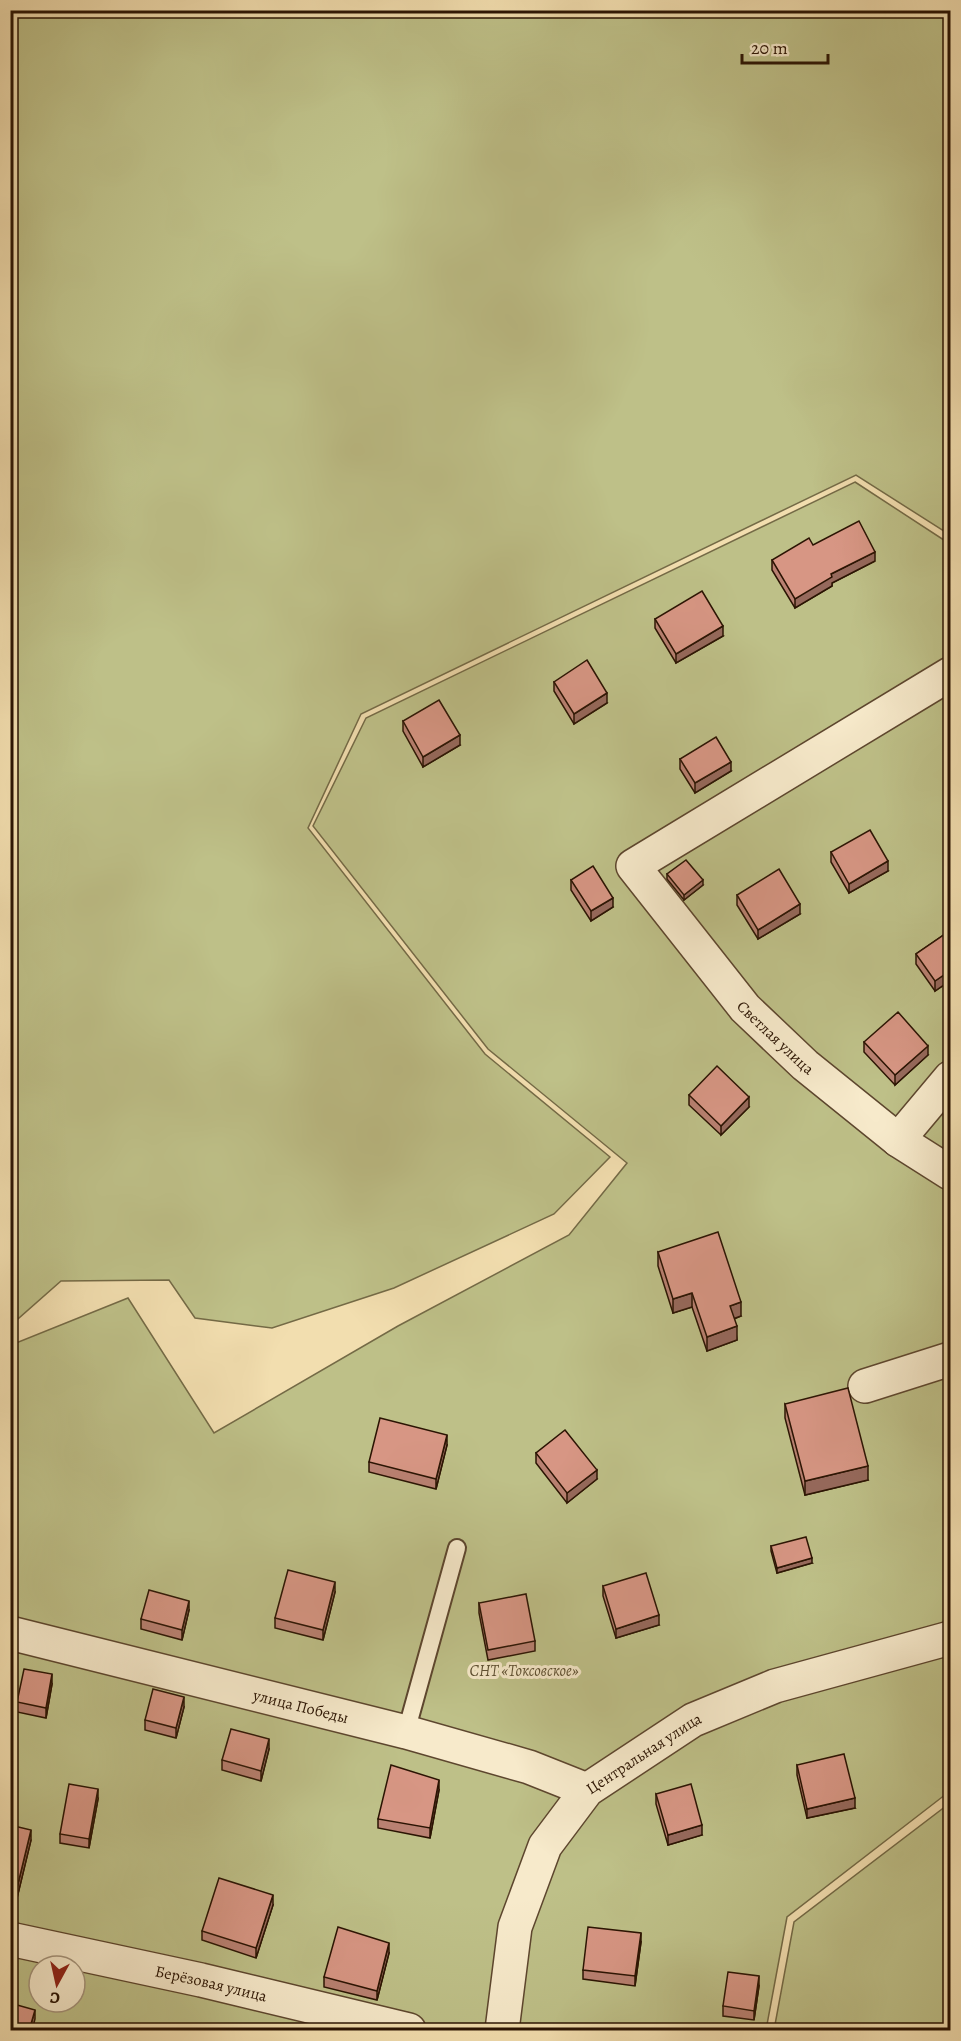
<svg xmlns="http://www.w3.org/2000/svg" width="961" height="2041" font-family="Alegreya,serif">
<rect width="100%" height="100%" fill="#f2deaf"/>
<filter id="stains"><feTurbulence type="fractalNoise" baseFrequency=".00333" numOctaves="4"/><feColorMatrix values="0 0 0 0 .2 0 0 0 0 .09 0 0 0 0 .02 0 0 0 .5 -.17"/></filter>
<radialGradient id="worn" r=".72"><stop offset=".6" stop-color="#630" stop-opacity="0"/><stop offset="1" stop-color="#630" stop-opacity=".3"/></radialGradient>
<!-- green -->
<g fill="#bec088" stroke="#746a46" stroke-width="1.5" fill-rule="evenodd">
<path d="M 11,10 L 950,11 L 950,535 L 856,475 L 361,714 L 308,828 L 485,1054 L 610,1157 L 554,1214 L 394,1288 L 272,1328 L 195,1318 L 169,1280 L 61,1281 L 11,1325 Z"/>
<path d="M 855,482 L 950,544 L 950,1791 L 787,1917 L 766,2030 L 11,2030 L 11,1345 L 128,1298 L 214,1433 L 398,1326 L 569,1235 L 627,1163 L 488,1049 L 313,826 L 366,718 ZM 39,1966 L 75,1966 L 75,2002 L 39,2002 Z"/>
<path d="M 950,1803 L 950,2030 L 774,2030 L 794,1922 Z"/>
</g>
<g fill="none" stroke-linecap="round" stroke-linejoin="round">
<!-- service casing -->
<g stroke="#5d462e" stroke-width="20">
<path id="service" d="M 406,1732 L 457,1548"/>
</g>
<!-- minor casing -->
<g stroke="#5d462e" stroke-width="36">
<g id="minor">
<path id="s1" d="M 950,674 L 633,866 L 745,1008 L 805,1065 L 898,1140 L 950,1173"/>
<path d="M 898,1140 L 950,1078"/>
<path d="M 865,1386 L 950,1359"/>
<path id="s2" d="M 10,1633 L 406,1732 L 529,1767 L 587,1790"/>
<path id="s3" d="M 10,1939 L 201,1980 L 409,2030"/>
</g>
</g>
<!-- tertiary casing -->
<g stroke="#5d462e" stroke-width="36">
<g id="tertiary">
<path id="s4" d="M 502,2030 L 515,1927 L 545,1846 L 587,1790 L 693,1720 L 775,1686 L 950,1638"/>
</g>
</g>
<!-- service -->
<use href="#service" stroke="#f7eacb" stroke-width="16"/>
<!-- minor -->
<use href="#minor" stroke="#f7eacb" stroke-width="33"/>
<!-- tertiary -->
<use href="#tertiary" stroke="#f7eacb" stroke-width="33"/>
</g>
<!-- wall -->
<g fill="#b98172" stroke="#2b1403" stroke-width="1.5">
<path d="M 772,560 L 875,561 L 832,583 L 832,586 L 795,608 L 772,570 Z"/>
<path d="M 655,619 L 723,636 L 676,663 L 655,628 Z"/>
<path d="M 554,682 L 607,703 L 574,724 L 554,691 Z"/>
<path d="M 403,721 L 460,745 L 423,767 L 403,731 Z"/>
<path d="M 680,759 L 731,771 L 695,793 L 680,769 Z"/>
<path d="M 831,852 L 888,871 L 849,893 L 831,862 Z"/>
<path d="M 667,874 L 703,885 L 684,900 L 667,879 Z"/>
<path d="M 571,880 L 613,907 L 591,921 L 571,890 Z"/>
<path d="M 737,895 L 800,914 L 758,939 L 737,905 Z"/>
<path d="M 951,930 L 951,980 L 935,991 L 916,964 L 916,954 Z"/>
<path d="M 864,1042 L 928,1055 L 895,1085 L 864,1052 Z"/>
<path d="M 689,1095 L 749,1107 L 721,1135 L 689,1105 Z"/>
<path d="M 658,1252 L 741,1316 L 734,1319 L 737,1340 L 707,1351 L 692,1307 L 673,1313 L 658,1266 Z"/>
<path d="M 785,1404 L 868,1480 L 805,1495 L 785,1418 Z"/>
<path d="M 447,1445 L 436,1489 L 369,1472 L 369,1462 Z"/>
<path d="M 536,1453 L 597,1479 L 567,1503 L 536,1463 Z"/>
<path d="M 771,1546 L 812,1563 L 777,1573 L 771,1551 Z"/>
<path d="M 603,1586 L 659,1625 L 616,1638 L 603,1596 Z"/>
<path d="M 335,1592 L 323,1640 L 275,1628 L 275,1618 Z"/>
<path d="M 479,1603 L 535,1641 L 535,1651 L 488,1660 L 479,1613 Z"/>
<path d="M 189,1610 L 182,1640 L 141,1629 L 141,1619 Z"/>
<path d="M 52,1684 L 46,1718 L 17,1712 L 17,1702 Z"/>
<path d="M 184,1707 L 176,1738 L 145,1730 L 145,1720 Z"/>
<path d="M 269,1749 L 261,1781 L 222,1770 L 222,1760 Z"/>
<path d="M 797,1765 L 855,1808 L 807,1818 L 797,1775 Z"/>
<path d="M 439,1790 L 430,1838 L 378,1828 L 378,1819 Z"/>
<path d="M 656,1794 L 702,1835 L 668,1845 L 656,1804 Z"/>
<path d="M 98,1799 L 89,1848 L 60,1843 L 60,1834 Z"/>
<path d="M 10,1825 L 31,1840 L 17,1898 L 10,1896 Z"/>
<path d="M 273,1905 L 256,1958 L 202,1940 L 202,1931 Z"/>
<path d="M 641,1942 L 635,1986 L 583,1979 L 583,1970 Z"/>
<path d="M 389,1953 L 377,2000 L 324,1987 L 324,1977 Z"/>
<path d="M 759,1986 L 754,2020 L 723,2016 L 723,2006 Z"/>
</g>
<!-- shaded-wall -->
<g fill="#96695c" stroke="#2b1403" stroke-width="1.5">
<path d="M 875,552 L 875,561 L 832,583 L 832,586 L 795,608 L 795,599 L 831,574 Z"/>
<path d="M 723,626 L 723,636 L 676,663 L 676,654 Z"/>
<path d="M 607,693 L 607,703 L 574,724 L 574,714 Z"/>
<path d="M 460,735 L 460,745 L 423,767 L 423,757 Z"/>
<path d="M 731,762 L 731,771 L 695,793 L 695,783 Z"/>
<path d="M 888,861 L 888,871 L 849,893 L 849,884 Z"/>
<path d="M 703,880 L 703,885 L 684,900 L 684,895 Z"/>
<path d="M 613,898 L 613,907 L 591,921 L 591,911 Z"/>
<path d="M 800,904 L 800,914 L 758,939 L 758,930 Z"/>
<path d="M 951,970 L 951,980 L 935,991 L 935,981 Z"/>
<path d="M 928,1046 L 928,1055 L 895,1085 L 895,1075 Z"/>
<path d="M 749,1097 L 749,1107 L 721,1135 L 721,1126 Z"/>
<path d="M 692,1293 L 692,1307 L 673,1313 L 673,1299 Z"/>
<path d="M 741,1302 L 741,1316 L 730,1320 L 730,1306 Z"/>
<path d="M 737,1326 L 737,1340 L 707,1351 L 707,1337 Z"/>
<path d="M 447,1435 L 447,1445 L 436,1489 L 436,1479 Z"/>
<path d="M 868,1466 L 868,1480 L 805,1495 L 805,1481 Z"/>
<path d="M 597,1470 L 597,1479 L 567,1503 L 567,1493 Z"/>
<path d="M 812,1558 L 812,1563 L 777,1573 L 777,1568 Z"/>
<path d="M 335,1582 L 335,1592 L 323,1640 L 323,1630 Z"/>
<path d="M 189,1601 L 189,1610 L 182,1640 L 182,1630 Z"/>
<path d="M 659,1615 L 659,1625 L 616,1638 L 616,1629 Z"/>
<path d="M 52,1674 L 52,1684 L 46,1718 L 46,1708 Z"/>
<path d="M 184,1697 L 184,1707 L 176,1738 L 176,1728 Z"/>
<path d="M 269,1739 L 269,1749 L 261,1781 L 261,1771 Z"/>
<path d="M 439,1780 L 439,1790 L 430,1838 L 430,1828 Z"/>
<path d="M 98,1789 L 98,1799 L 89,1848 L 89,1839 Z"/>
<path d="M 855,1798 L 855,1808 L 807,1818 L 807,1809 Z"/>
<path d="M 702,1825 L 702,1835 L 668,1845 L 668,1835 Z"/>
<path d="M 31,1830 L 31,1840 L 17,1898 L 17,1888 Z"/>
<path d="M 273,1895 L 273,1905 L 256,1958 L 256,1948 Z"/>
<path d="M 641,1933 L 641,1942 L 635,1986 L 635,1976 Z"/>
<path d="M 389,1943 L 389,1953 L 377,2000 L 377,1991 Z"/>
<path d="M 759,1976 L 759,1986 L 754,2020 L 754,2011 Z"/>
<path d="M 35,2010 L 35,2019 L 32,2031 L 29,2031 Z"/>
</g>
<!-- building -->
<g fill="#d79684" stroke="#2b1403" stroke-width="1.5">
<path d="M 859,521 L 875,552 L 831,574 L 832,577 L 795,599 L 772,560 L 809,538 L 813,545 Z"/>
<path d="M 702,591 L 723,626 L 676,654 L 655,619 Z"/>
<path d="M 587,660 L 607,693 L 574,714 L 554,682 Z"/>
<path d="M 439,700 L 460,735 L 423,757 L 403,721 Z"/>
<path d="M 716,737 L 731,762 L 695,783 L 680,759 Z"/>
<path d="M 870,830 L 888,861 L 849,884 L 831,852 Z"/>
<path d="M 686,860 L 703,880 L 684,895 L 667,874 Z"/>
<path d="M 593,866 L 613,898 L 591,911 L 571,880 Z"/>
<path d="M 779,869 L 800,904 L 758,930 L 737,895 Z"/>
<path d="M 951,930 L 951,970 L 935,981 L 916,954 Z"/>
<path d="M 898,1012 L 928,1046 L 895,1075 L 864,1042 Z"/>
<path d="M 717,1066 L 749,1097 L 721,1126 L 689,1095 Z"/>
<path d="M 718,1232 L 741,1302 L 730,1306 L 737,1326 L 707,1337 L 692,1293 L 673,1299 L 658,1252 Z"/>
<path d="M 848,1388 L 868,1466 L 805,1481 L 785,1404 Z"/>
<path d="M 380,1418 L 447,1435 L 436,1479 L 369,1462 Z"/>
<path d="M 565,1430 L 597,1470 L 567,1493 L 536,1453 Z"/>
<path d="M 806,1537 L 812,1558 L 777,1568 L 771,1546 Z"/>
<path d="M 288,1570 L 335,1582 L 323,1630 L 275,1618 Z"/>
<path d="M 646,1573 L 659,1615 L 616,1629 L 603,1586 Z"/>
<path d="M 149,1590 L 189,1601 L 182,1630 L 141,1619 Z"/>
<path d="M 526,1594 L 535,1641 L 488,1650 L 479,1603 Z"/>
<path d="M 24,1669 L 52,1674 L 46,1708 L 17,1702 Z"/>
<path d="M 153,1689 L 184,1697 L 176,1728 L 145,1720 Z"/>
<path d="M 231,1729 L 269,1739 L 261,1771 L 222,1760 Z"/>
<path d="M 844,1754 L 855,1798 L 807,1809 L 797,1765 Z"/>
<path d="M 391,1765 L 439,1780 L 430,1828 L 378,1819 Z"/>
<path d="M 69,1784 L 98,1789 L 89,1839 L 60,1834 Z"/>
<path d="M 691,1784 L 702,1825 L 668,1835 L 656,1794 Z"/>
<path d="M 10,1825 L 31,1830 L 17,1888 L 10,1887 Z"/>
<path d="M 219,1878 L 273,1895 L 256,1948 L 202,1931 Z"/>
<path d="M 338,1927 L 389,1943 L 377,1991 L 324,1977 Z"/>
<path d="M 588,1927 L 641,1933 L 635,1976 L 583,1970 Z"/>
<path d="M 728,1972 L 759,1976 L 754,2011 L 723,2006 Z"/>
<path d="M 10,2003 L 35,2010 L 29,2031 L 10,2031 Z"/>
</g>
<g text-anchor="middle" stroke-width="6" stroke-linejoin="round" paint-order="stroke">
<!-- street labels -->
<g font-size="16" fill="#2b1403" stroke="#f7eacb">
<text dy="6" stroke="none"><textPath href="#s1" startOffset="594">Светлая улица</textPath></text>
<text dy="6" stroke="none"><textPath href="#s2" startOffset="300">улица Победы</textPath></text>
<text dy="6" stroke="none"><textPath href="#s4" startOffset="328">Центральная улица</textPath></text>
<text dy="6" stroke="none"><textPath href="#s3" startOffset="206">Берёзовая улица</textPath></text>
</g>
<!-- park labels -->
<g font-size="16" font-style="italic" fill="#5e5032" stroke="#f7eacb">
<text x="524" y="1676">СНТ «Токсовское»</text>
</g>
</g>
<!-- margin -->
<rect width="961" height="2041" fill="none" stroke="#f2deaf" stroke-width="36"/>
<rect x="12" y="12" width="937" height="2017" fill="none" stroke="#2b1403" stroke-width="3"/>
<rect x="18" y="18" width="925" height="2005" fill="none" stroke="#2b1403" stroke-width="1.5"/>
<!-- north arrow -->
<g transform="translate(57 1984) rotate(188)"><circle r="28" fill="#f7eacb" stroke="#a5947b" stroke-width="1.5"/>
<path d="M0-4.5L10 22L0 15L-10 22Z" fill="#8f2418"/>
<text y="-9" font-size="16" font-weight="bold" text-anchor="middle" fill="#2b1403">С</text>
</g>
<!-- scale -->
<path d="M742 54v9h86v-9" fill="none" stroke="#2b1403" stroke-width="3"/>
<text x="751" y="54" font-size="18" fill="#2b1403" stroke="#f7eacb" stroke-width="4.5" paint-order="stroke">20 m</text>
<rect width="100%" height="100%" filter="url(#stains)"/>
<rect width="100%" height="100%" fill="url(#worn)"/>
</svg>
